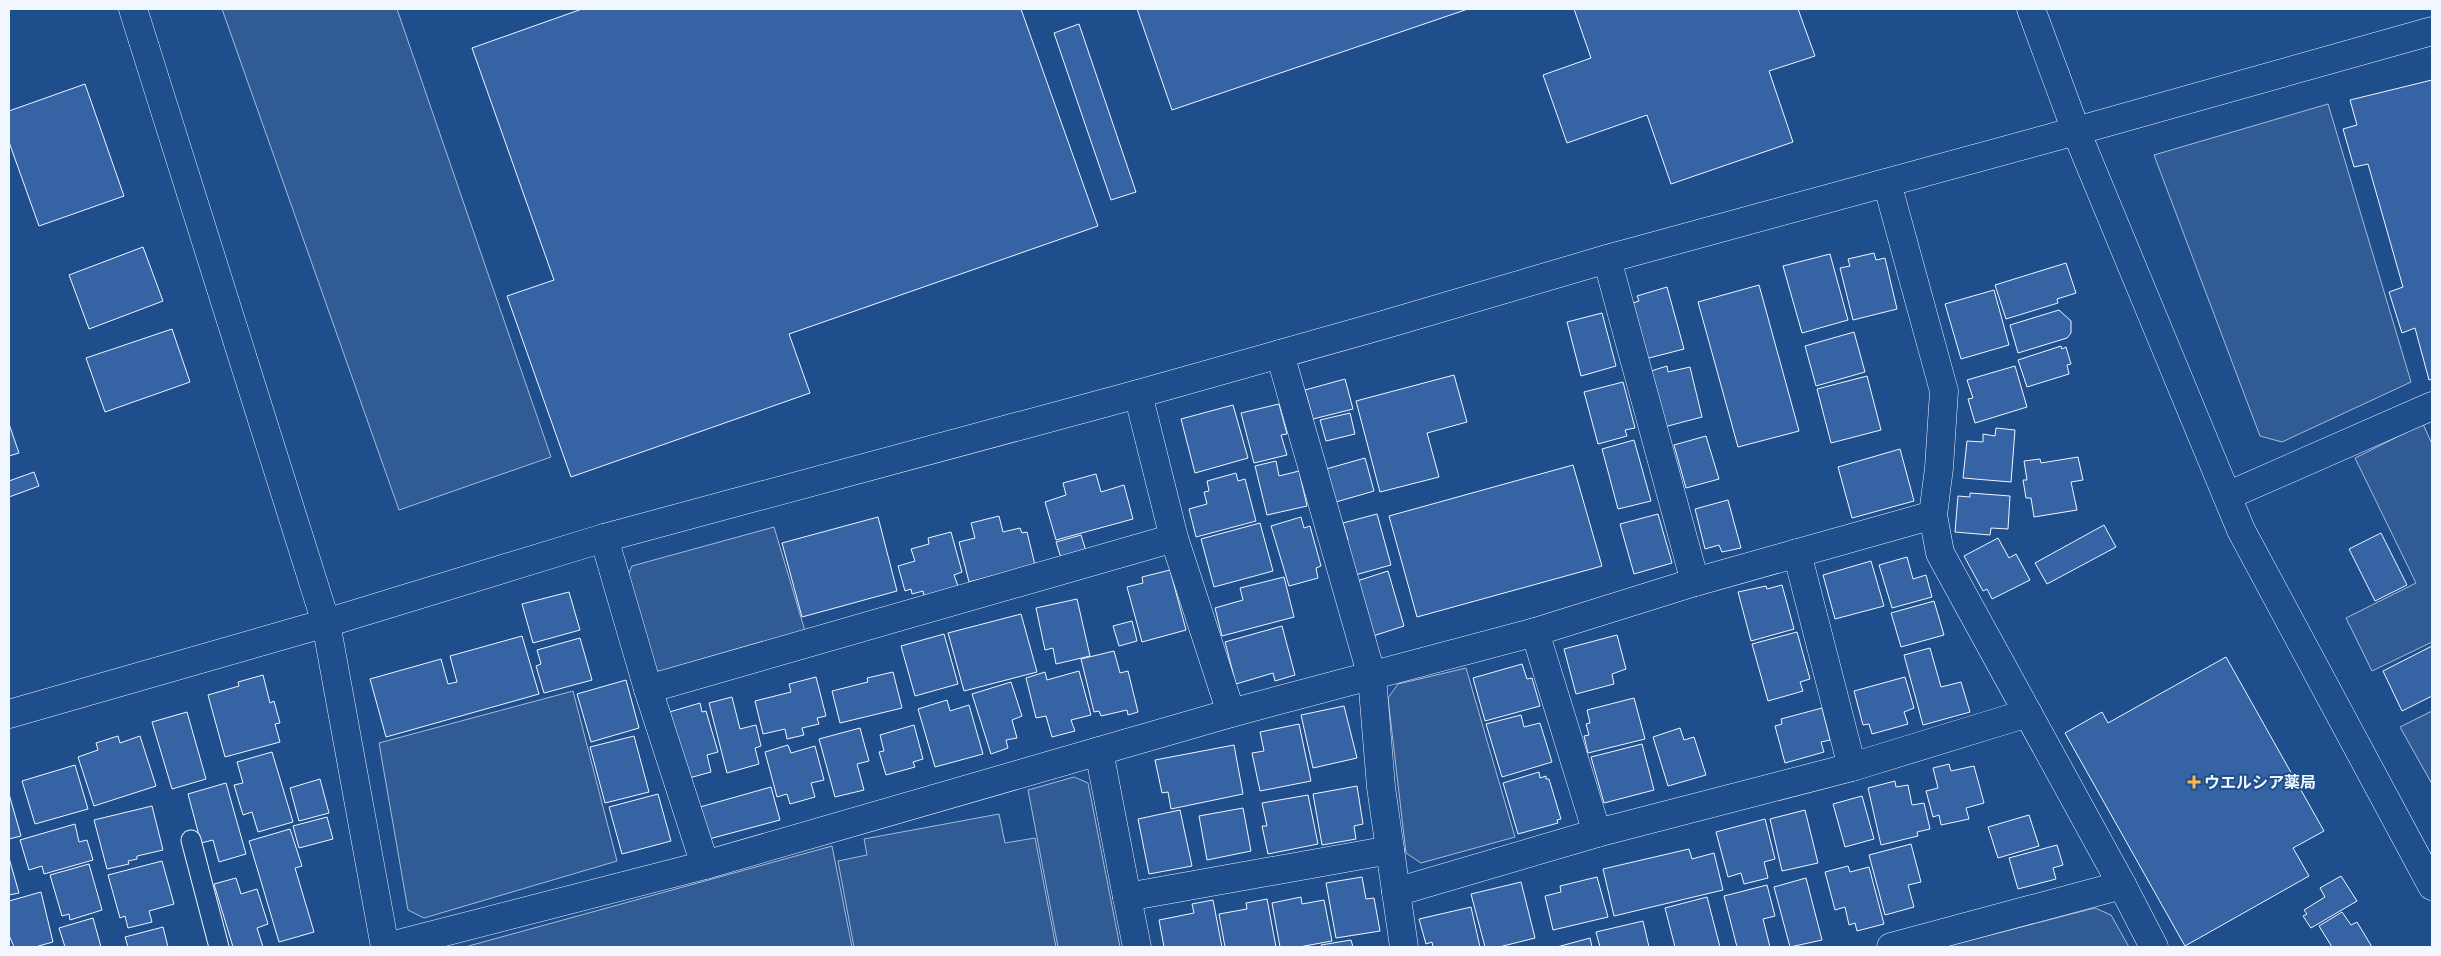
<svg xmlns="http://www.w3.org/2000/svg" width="2441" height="956" font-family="'Fira Sans Condensed','Noto Sans JP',sans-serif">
<rect width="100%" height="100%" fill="#1f4e8c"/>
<!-- parking -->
<g fill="#305b95" stroke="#a8bbd7">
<path d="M 222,9 L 397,9 L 551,457 L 399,510 Z"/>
<path d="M 2328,104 L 2411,382 L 2282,442 L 2260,436 L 2154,155 Z"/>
<path d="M 2423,424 L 2432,444 L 2432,642 L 2372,671 L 2346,618 L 2416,583 L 2355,458 Z"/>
<path d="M 774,527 L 805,631 L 662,673 L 651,667 L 626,580 L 632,566 Z"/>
<path d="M 1466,668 L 1515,837 L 1421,863 L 1406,853 L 1388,698 L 1398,684 Z"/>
<path d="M 573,691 L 617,861 L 424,918 L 408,910 L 379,743 Z"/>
<path d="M 2432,711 L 2432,784 L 2400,727 Z"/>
<path d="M 1074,777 L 1088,783 L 1120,947 L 1058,947 L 1028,790 Z"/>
<path d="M 999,814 L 1005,843 L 1035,838 L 1056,947 L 854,947 L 838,861 L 867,855 L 864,839 Z"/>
<path d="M 832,846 L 852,947 L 465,947 Z"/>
<path d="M 2095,908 L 2111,915 L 2129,947 L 1943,947 Z"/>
</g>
<!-- building -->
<g fill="#3563a3" stroke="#f2f6ff">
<path d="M 582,9 L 1021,9 L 1098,226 L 789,334 L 810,393 L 571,477 L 507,296 L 554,280 L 472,48 Z"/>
<path d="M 1137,9 L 1468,9 L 1172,110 Z"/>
<path d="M 1574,9 L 1798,9 L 1815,56 L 1769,71 L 1793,142 L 1671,184 L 1647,115 L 1567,143 L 1543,75 L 1591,58 Z"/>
<path d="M 1079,24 L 1136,192 L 1111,200 L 1054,33 Z"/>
<path d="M 2432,80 L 2432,379 L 2429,380 L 2415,328 L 2402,333 L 2389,292 L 2403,287 L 2368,164 L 2354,167 L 2343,129 L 2357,125 L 2350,100 Z"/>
<path d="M 85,84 L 124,196 L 39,226 L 9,142 L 9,111 Z"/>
<path d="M 143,247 L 163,301 L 89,329 L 69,275 Z"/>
<path d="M 1874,253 L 1876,260 L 1885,258 L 1897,309 L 1853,320 L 1840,268 L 1850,266 L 1848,259 Z"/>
<path d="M 1830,254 L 1848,320 L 1802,333 L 1783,266 Z"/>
<path d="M 2066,263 L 2076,293 L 2057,299 L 2058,303 L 2006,319 L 1995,285 Z"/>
<path d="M 1759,285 L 1799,431 L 1738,447 L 1698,302 Z"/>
<path d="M 1667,287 L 1684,349 L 1645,359 L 1630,304 L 1639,301 L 1637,296 Z"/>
<path d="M 1994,290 L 2009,345 L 1961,359 L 1945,304 Z"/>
<path d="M 2059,310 L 2071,321 L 2071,333 L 2067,338 L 2018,353 L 2010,325 Z"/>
<path d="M 1602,313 L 1616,366 L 1581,376 L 1567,322 Z"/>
<path d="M 172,329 L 190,382 L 105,412 L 86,358 Z"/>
<path d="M 1854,332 L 1865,372 L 1816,386 L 1805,346 Z"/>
<path d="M 2061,346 L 2062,349 L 2066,347 L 2071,364 L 2067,365 L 2069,374 L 2027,387 L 2018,360 Z"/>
<path d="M 1667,366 L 1668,372 L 1690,367 L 1702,417 L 1664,427 L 1651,371 Z"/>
<path d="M 2015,366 L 2027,407 L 1975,423 L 1968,399 L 1973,398 L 1967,380 Z"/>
<path d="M 1454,375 L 1467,422 L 1427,433 L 1439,477 L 1380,492 L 1356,401 Z"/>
<path d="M 1867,376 L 1881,430 L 1831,443 L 1817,389 Z"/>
<path d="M 1345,379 L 1353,409 L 1313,419 L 1305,390 Z"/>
<path d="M 1623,382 L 1635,428 L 1625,430 L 1627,436 L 1598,444 L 1584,392 Z"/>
<path d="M 1279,404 L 1287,434 L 1281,435 L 1287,455 L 1254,463 L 1241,413 Z"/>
<path d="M 1233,405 L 1248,458 L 1195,473 L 1181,419 Z"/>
<path d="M 1350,413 L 1355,434 L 1326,441 L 1320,420 Z"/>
<path d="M 9,424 L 19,453 L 9,456 Z"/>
<path d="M 1996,428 L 2015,430 L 2011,482 L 1963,478 L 1967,441 L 1983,442 L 1983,434 L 1995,436 Z"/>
<path d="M 1706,436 L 1719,479 L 1686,488 L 1674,445 Z"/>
<path d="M 1634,440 L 1651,501 L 1618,509 L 1602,449 Z"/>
<path d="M 1900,449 L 1914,501 L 1852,518 L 1838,467 Z"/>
<path d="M 2078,457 L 2083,480 L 2071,482 L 2077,510 L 2034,517 L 2031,498 L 2026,498 L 2023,480 L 2027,480 L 2024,461 L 2040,459 L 2041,463 Z"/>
<path d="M 1365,458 L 1374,491 L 1336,502 L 1326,469 Z"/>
<path d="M 1276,461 L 1279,476 L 1299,471 L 1307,506 L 1267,515 L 1255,466 Z"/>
<path d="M 1573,465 L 1602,566 L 1417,617 L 1389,516 Z"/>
<path d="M 34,472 L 39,486 L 9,497 L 9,481 Z"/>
<path d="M 1236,473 L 1238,481 L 1245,479 L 1256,521 L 1196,537 L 1189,509 L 1207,504 L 1204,492 L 1209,491 L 1207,481 Z"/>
<path d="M 1096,474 L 1101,492 L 1124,485 L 1133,519 L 1056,540 L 1045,502 L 1066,495 L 1063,483 Z"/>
<path d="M 1970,493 L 2010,496 L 2008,529 L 1991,528 L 1990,535 L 1955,532 L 1958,496 L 1970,497 Z"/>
<path d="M 1728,500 L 1741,548 L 1722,552 L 1719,545 L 1705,549 L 1695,509 Z"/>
<path d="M 1377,514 L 1391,565 L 1355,575 L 1345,541 L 1348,540 L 1343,523 Z"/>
<path d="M 1658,514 L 1672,563 L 1634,574 L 1620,524 Z"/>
<path d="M 999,516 L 1003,532 L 1020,528 L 1022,533 L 1027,532 L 1035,565 L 969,582 L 959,542 L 975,538 L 971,523 Z"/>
<path d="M 878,517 L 897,591 L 802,617 L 782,543 Z"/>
<path d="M 1301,517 L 1304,528 L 1310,526 L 1321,566 L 1316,568 L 1318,578 L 1289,586 L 1271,526 Z"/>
<path d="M 1260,523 L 1273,571 L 1214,587 L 1201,539 Z"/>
<path d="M 2104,525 L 2116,547 L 2047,584 L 2035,563 Z"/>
<path d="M 951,532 L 962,572 L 954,575 L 958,586 L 924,596 L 923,591 L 912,594 L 911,589 L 905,591 L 898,566 L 915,561 L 911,549 L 929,544 L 928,538 Z"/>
<path d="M 2381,533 L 2407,585 L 2375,601 L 2349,549 Z"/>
<path d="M 1081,535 L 1086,551 L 1061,558 L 1056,542 Z"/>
<path d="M 1998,538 L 2009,558 L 2016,554 L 2030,580 L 1992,599 L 1987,589 L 1983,591 L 1964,556 Z"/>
<path d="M 1907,557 L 1913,579 L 1926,575 L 1932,597 L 1892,608 L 1879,565 Z"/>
<path d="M 1871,561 L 1884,606 L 1835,619 L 1823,575 Z"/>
<path d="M 1170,570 L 1186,630 L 1142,642 L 1127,587 L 1143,583 L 1142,577 Z"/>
<path d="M 1388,571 L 1404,626 L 1373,636 L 1357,581 Z"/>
<path d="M 1284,577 L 1294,617 L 1222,636 L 1215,608 L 1243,600 L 1240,588 Z"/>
<path d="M 1782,585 L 1794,629 L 1751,641 L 1738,592 L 1766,586 L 1767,589 Z"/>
<path d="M 569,592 L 580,630 L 533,643 L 522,604 Z"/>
<path d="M 1077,599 L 1090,656 L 1056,664 L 1053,648 L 1045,650 L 1036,608 Z"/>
<path d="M 1934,601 L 1944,635 L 1901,647 L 1891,613 Z"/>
<path d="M 1021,614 L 1037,672 L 964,691 L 948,633 Z"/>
<path d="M 1132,621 L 1137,641 L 1119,646 L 1113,626 Z"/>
<path d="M 1282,626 L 1295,675 L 1275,681 L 1273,673 L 1236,684 L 1225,642 Z"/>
<path d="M 1797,632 L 1810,679 L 1800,682 L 1803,691 L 1768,701 L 1752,644 Z"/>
<path d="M 944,634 L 958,684 L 915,696 L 901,646 Z"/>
<path d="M 1617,635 L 1626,669 L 1612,674 L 1614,684 L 1576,694 L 1564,649 Z"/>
<path d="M 522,636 L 539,694 L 386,737 L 370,679 L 441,659 L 448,684 L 457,682 L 450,656 Z"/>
<path d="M 580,638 L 592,680 L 544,693 L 536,666 L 541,664 L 537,650 Z"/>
<path d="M 2432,646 L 2432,696 L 2402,711 L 2383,671 Z"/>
<path d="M 1930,648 L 1941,687 L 1961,682 L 1970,712 L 1923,725 L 1904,655 Z"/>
<path d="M 1114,651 L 1120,673 L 1128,671 L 1138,712 L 1128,715 L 1127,710 L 1101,716 L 1099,711 L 1094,712 L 1081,659 Z"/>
<path d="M 2226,657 L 2324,831 L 2293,848 L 2309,876 L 2185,946 L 2065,733 L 2102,712 L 2108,723 Z"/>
<path d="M 1522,664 L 1527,679 L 1532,678 L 1540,706 L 1485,721 L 1473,678 Z"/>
<path d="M 1079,671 L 1091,715 L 1071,720 L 1075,731 L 1052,737 L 1046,716 L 1036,718 L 1026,678 L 1045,672 L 1047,680 Z"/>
<path d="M 893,672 L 902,708 L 840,723 L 832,691 L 868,682 L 867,678 Z"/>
<path d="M 263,675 L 270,703 L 274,701 L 280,723 L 275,724 L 280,742 L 225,757 L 208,695 L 239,686 L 238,682 Z"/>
<path d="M 816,677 L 826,716 L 817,718 L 819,724 L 802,728 L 804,735 L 787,739 L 785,729 L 763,734 L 755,701 L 791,692 L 789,684 Z"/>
<path d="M 1905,677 L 1914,708 L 1904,712 L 1908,724 L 1872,734 L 1869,724 L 1863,725 L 1854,691 Z"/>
<path d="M 626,680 L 639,728 L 591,742 L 577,694 Z"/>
<path d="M 1011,682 L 1022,716 L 1012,720 L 1017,738 L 1006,740 L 1008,748 L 991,754 L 972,694 Z"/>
<path d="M 732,697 L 740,729 L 756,725 L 761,746 L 755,748 L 759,764 L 727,773 L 709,703 Z"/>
<path d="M 1634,698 L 1645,739 L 1588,753 L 1584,736 L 1589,735 L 1586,724 L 1590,723 L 1587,710 Z"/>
<path d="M 947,700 L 950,711 L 969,705 L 983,754 L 935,767 L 918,709 Z"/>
<path d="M 700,703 L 702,712 L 706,711 L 718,752 L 707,755 L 711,772 L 689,778 L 666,713 Z"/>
<path d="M 1344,706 L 1357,758 L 1313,768 L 1301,715 Z"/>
<path d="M 1822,708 L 1830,740 L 1821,742 L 1824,752 L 1785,763 L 1775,726 L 1782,724 L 1781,719 Z"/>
<path d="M 187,712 L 206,779 L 172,789 L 152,722 Z"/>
<path d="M 1521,715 L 1524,727 L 1540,723 L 1552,762 L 1502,777 L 1486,724 Z"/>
<path d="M 1299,724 L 1311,781 L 1260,791 L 1252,753 L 1264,751 L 1260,732 Z"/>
<path d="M 914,725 L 923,759 L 913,762 L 915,767 L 886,775 L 879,752 L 884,751 L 880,735 Z"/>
<path d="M 860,728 L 869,761 L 857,764 L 864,790 L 835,797 L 819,739 Z"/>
<path d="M 1680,728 L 1684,740 L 1694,737 L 1706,775 L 1668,786 L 1653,737 Z"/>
<path d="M 118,736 L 120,743 L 140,736 L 156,786 L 94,806 L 78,757 L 98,750 L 96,743 Z"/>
<path d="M 634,736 L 649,792 L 605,803 L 590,747 Z"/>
<path d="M 1642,744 L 1654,790 L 1604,803 L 1591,757 Z"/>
<path d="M 788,745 L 791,753 L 815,746 L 824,780 L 811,783 L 815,797 L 790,804 L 787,794 L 777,797 L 765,752 Z"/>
<path d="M 1234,745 L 1243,794 L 1171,809 L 1168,792 L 1162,793 L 1155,760 Z"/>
<path d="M 272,752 L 293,822 L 258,832 L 252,812 L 243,815 L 234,785 L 243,783 L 237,762 Z"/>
<path d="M 1949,764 L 1951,771 L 1974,766 L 1984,803 L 1966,808 L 1969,819 L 1941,825 L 1939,815 L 1933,817 L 1926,791 L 1938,788 L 1933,768 Z"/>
<path d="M 75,765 L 88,809 L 35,824 L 22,781 Z"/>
<path d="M 1539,772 L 1540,778 L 1546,776 L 1546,779 L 1549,779 L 1561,819 L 1557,820 L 1558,823 L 1518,834 L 1503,783 Z"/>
<path d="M 320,779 L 329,813 L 299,821 L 290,788 Z"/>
<path d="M 1895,781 L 1896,787 L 1908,785 L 1912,805 L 1924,803 L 1930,829 L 1917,832 L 1918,836 L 1881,845 L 1868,788 Z"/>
<path d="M 226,783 L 246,854 L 219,862 L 213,840 L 201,843 L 188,794 Z"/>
<path d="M 1357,786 L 1363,824 L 1354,826 L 1356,839 L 1322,845 L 1313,794 Z"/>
<path d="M 771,787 L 780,820 L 709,839 L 700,807 Z"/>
<path d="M 9,794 L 21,836 L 9,839 Z"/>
<path d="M 658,794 L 671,841 L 622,854 L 609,807 Z"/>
<path d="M 1308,795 L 1318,844 L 1268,854 L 1262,826 L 1267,826 L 1262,803 Z"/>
<path d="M 1862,796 L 1874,839 L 1845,847 L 1833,804 Z"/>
<path d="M 152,806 L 163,850 L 137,856 L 137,859 L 128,861 L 129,864 L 107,869 L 94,820 Z"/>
<path d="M 1243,808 L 1251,851 L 1207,860 L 1199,816 Z"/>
<path d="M 1180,810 L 1192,866 L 1149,874 L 1138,819 Z"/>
<path d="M 1805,810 L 1818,863 L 1782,871 L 1770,819 Z"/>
<path d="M 2029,815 L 2039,846 L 1998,858 L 1988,827 Z"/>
<path d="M 327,817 L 333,839 L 299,848 L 293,826 Z"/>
<path d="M 1765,819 L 1775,859 L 1764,862 L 1768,878 L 1744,884 L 1741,873 L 1728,877 L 1716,832 Z"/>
<path d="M 75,824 L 79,842 L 87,840 L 93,860 L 44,874 L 42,866 L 29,870 L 20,840 Z"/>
<path d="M 290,829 L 302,866 L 295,868 L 314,932 L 279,942 L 249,841 Z"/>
<path d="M 1911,844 L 1921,882 L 1908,885 L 1914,907 L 1885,915 L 1869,855 Z"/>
<path d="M 2057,845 L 2063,865 L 2053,868 L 2056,879 L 2018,889 L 2009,858 Z"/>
<path d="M 1689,849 L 1692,859 L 1714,853 L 1723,890 L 1614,916 L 1603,869 Z"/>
<path d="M 9,858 L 19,893 L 9,895 Z"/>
<path d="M 162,861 L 174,904 L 149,911 L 152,922 L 128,928 L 125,916 L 120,918 L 108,875 Z"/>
<path d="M 89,864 L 102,910 L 70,920 L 69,914 L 62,916 L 50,875 Z"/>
<path d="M 1848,866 L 1850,872 L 1869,867 L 1884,924 L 1857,931 L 1855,923 L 1849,925 L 1845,907 L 1835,910 L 1825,872 Z"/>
<path d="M 2341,876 L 2357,901 L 2311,928 L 2303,916 L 2307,914 L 2304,910 L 2325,897 L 2320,888 Z"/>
<path d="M 1362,877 L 1366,899 L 1374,898 L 1380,931 L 1336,938 L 1326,883 Z"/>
<path d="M 1597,877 L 1608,917 L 1553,930 L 1545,896 L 1561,892 L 1560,886 Z"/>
<path d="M 236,878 L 241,894 L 257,889 L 268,924 L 257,928 L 263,947 L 233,947 L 214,884 Z"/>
<path d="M 1806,878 L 1822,940 L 1790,947 L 1774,887 Z"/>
<path d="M 1521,882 L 1535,938 L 1499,947 L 1485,947 L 1471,894 Z"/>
<path d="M 1767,885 L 1775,916 L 1763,919 L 1770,947 L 1737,947 L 1724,896 Z"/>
<path d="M 41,892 L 53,942 L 35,947 L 14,947 L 9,935 L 9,901 Z"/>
<path d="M 1301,897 L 1302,904 L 1324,900 L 1332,941 L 1299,947 L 1280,947 L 1272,903 Z"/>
<path d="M 1707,897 L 1720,947 L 1675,947 L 1665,908 Z"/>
<path d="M 1267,899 L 1276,947 L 1225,947 L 1219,914 L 1247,909 L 1246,903 Z"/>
<path d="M 1213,900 L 1222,947 L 1164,947 L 1159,920 L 1194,913 L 1192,904 Z"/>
<path d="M 1471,907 L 1480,947 L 1433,947 L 1432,942 L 1426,944 L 1419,919 Z"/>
<path d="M 2342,912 L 2351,925 L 2357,922 L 2372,947 L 2332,947 L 2319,926 Z"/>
<path d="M 93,918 L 101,947 L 65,947 L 59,928 Z"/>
<path d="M 1643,921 L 1649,947 L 1600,947 L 1596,932 Z"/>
<path d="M 163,927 L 168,947 L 128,947 L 125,937 Z"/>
<path d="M 1590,938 L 1592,947 L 1557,947 Z"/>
<path d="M 1351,940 L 1353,947 L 1322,947 L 1321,945 Z"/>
</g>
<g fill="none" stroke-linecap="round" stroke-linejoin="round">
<!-- lane casing -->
<g stroke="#f2f6ff" stroke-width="21">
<path id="lane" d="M 191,840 L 219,947"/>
</g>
<!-- street casing -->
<g stroke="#f2f6ff" stroke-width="29">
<g id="street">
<path d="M 1887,183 L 1944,391 L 1939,468 L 1933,515 L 1940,553 L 2122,885 L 2154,947"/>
<path d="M 1607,259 L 1695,582"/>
<path d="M 1280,354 L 1372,677 L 1381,787 L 1404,947"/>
<path d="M 1138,394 L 1174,538 L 1231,713"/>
<path d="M 2227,496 L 2432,406"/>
<path d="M 604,538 L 648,689 L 705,865"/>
<path d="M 1797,553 L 1852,767"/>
<path d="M 326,623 L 385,947"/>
<path d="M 1535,632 L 1695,582 L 1933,515"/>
<path d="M 648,689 L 1174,538"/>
<path d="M 1099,751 L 1127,897 L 1390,850"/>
<path d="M 1396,892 L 1597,833 L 1852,767 L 2028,713"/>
<path d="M 1127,897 L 1137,947"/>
<path d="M 386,947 L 705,865 L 1231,713 L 1535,632 L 1597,833"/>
<path d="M 1891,947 L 2122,885"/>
</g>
</g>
<!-- secondary casing -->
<g stroke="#f2f6ff" stroke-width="29">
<g id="secondary">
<path d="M 133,9 L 326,623"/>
<path d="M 2031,9 L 2076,131 L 2241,530 L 2432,886"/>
<path d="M 9,714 L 326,623 L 604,538 L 1138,394 L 1383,325 L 1607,259 L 2076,131 L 2432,31"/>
</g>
</g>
<!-- lane -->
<use href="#lane" stroke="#1f4e8c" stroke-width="19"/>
<!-- street -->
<use href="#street" stroke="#1f4e8c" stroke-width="28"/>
<!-- secondary -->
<use href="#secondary" stroke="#1f4e8c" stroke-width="28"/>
</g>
<!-- markers -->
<path fill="#ffb74d" stroke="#1f4e8c" stroke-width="2" d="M2191.5 774.5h5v5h5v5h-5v5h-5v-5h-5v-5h5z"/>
<g text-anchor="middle" stroke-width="4" stroke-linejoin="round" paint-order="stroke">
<!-- poi labels -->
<g font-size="16" font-weight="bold" fill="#f2f6ff" stroke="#1f4e8c" text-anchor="start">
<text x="2204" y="788">ウエルシア薬局</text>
</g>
</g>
<!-- border -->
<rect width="2441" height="956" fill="none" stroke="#f2f6ff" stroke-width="20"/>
</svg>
